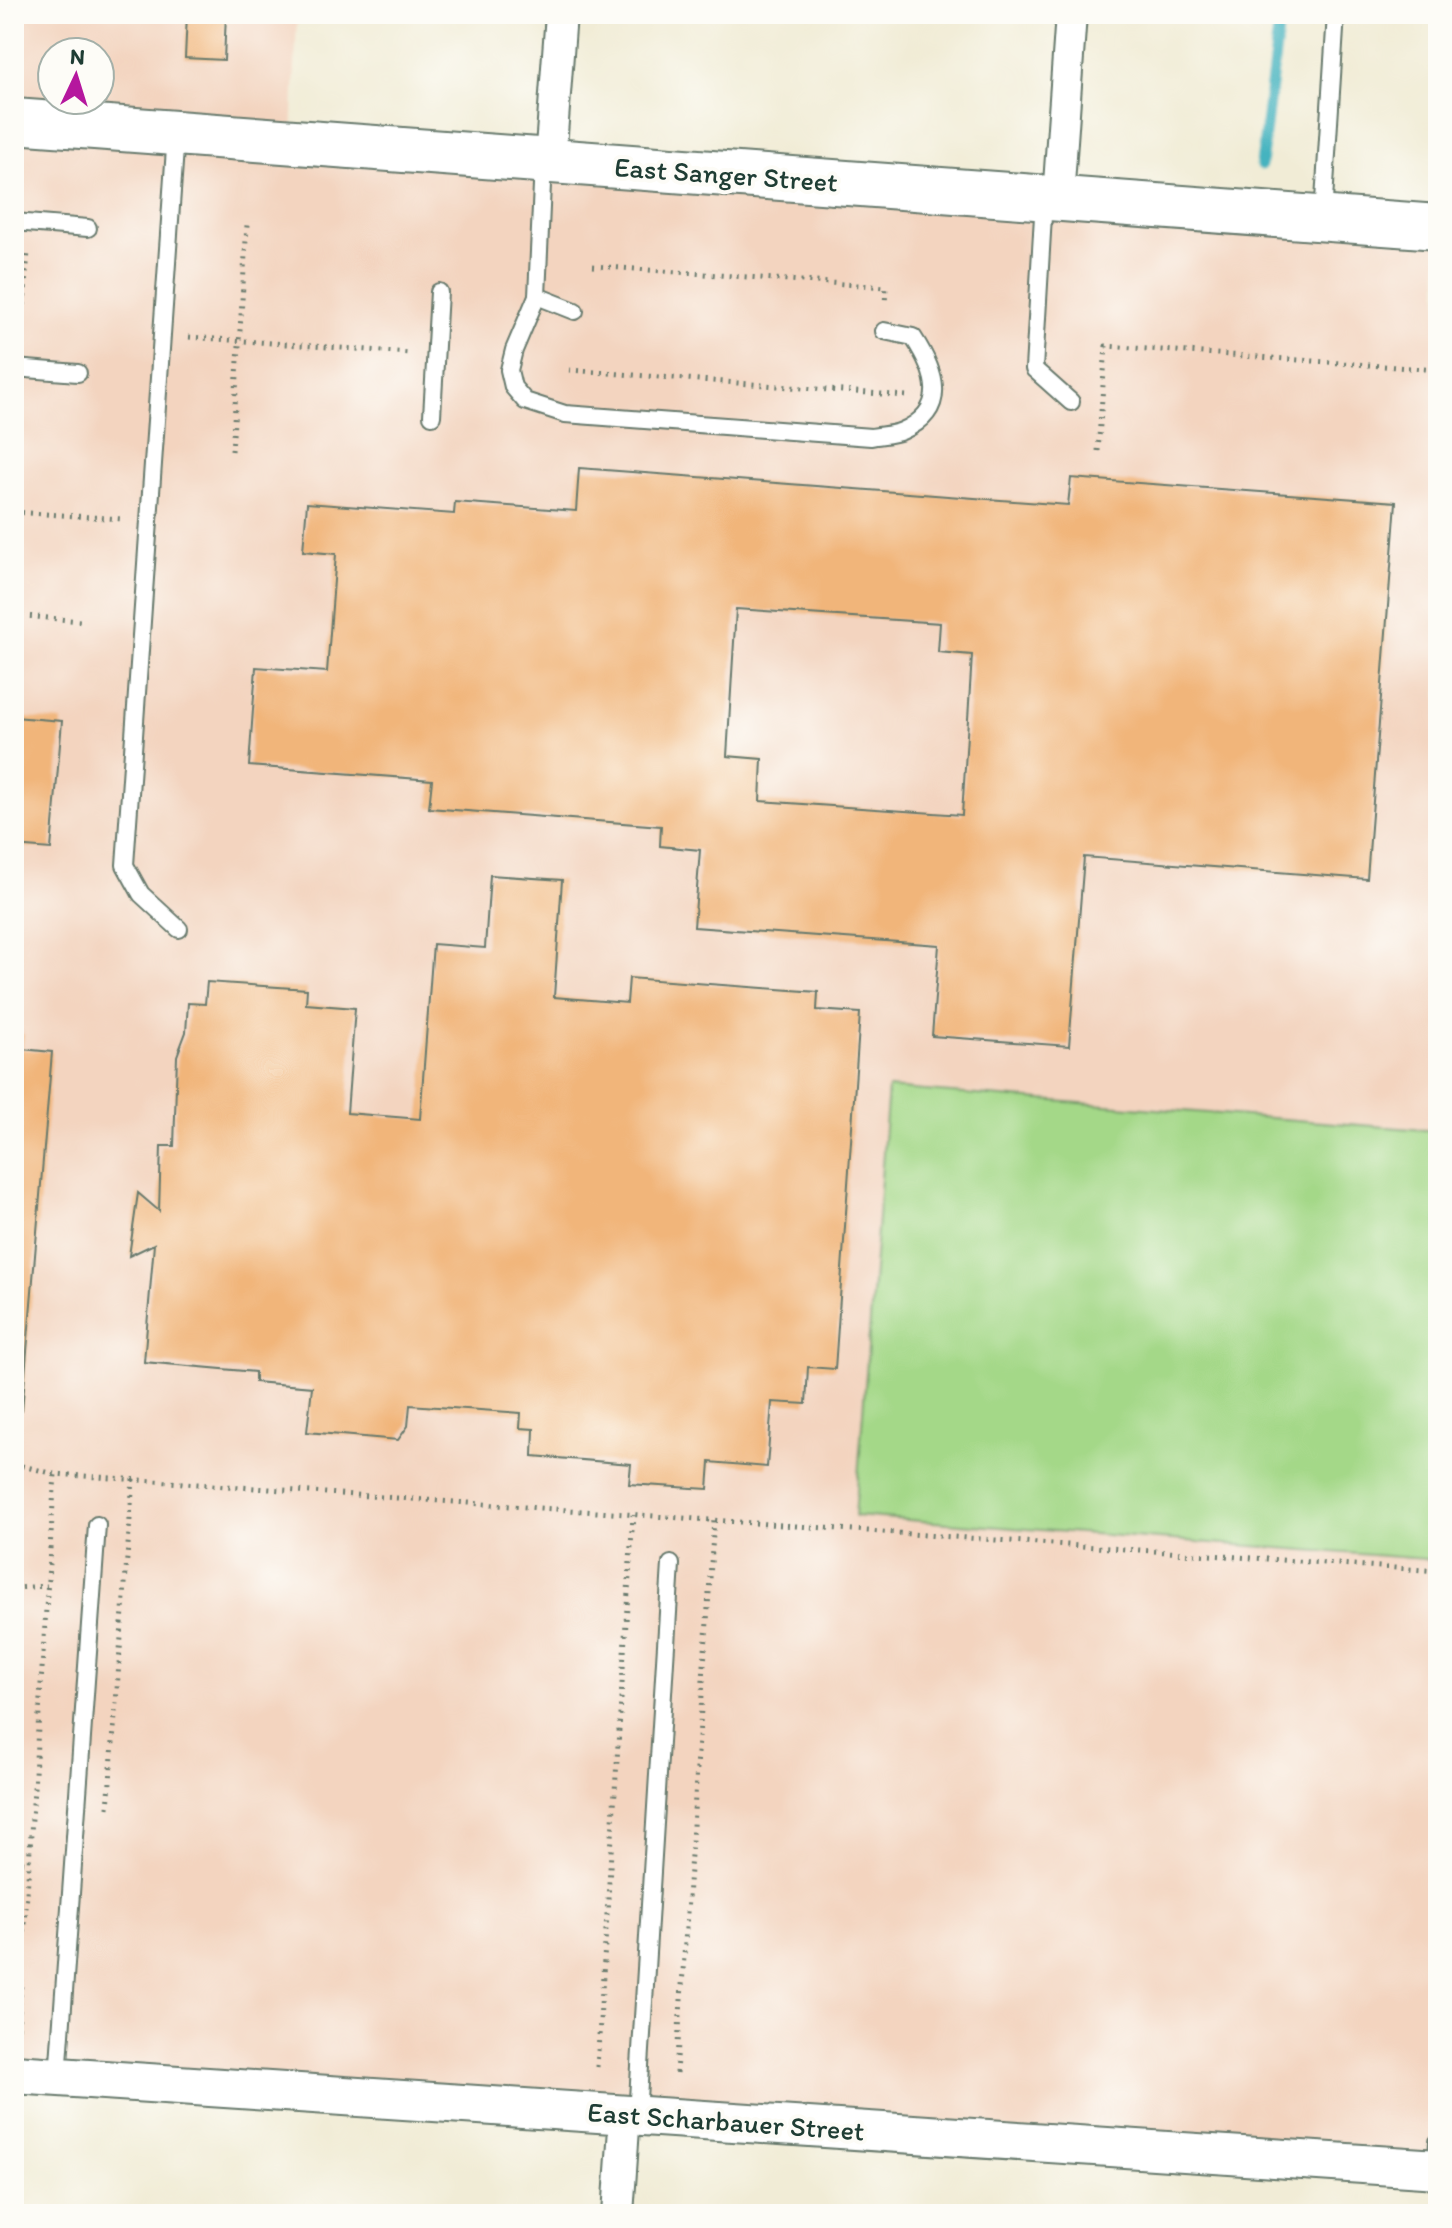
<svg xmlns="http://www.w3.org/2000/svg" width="1452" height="2228" font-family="Itim,sans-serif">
<rect width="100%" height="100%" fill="#fdfcf7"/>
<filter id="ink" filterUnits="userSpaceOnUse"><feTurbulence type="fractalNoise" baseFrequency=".0125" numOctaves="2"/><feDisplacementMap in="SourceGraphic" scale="16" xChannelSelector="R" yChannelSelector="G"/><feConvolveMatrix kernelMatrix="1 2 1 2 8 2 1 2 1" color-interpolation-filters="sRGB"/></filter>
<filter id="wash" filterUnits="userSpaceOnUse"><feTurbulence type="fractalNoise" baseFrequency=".006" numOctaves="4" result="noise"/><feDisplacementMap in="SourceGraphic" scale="32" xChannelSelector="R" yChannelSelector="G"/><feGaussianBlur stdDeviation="1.8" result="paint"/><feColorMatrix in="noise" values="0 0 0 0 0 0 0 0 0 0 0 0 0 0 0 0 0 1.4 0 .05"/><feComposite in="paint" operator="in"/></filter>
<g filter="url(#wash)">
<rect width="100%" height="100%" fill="#f1ecd6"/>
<!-- built -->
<path fill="#f3d4bf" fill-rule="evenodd" d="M 14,14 L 297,14 L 292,141 L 1438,227 L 1438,2171 L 14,2077 ZM 52,52 L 100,52 L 100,100 L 52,100 Z"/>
<!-- green -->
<path fill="#a4d888" stroke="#628a5e" stroke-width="2" d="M 888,1088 L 1438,1131 L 1438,1560 L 855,1516 Z"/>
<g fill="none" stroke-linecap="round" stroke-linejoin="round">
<!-- stream -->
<path stroke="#44b3bf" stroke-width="11" d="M 1261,165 L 1280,14"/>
</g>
<g id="blocks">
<!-- building -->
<g fill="#f1b57a" fill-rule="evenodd">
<path d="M 187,14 L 226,14 L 224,60 L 185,58 Z"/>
<path d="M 14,385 L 18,385 L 16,413 L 14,413 Z"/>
<path d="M 579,468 L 1068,505 L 1071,478 L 1396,502 L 1367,879 L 1084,857 L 1069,1046 L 932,1036 L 939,945 L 694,927 L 700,850 L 660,846 L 661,826 L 429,808 L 432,780 L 249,766 L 256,667 L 327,672 L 336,554 L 303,551 L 307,503 L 454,514 L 455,502 L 576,511 ZM 736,609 L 940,623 L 938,652 L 972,655 L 962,815 L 760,801 L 762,759 L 727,756 Z"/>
<path d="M 14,717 L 62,721 L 51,849 L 14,846 Z"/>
<path d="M 490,875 L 562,880 L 554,997 L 627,1003 L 629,978 L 818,992 L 817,1010 L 860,1013 L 835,1369 L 808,1367 L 806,1404 L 772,1402 L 767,1467 L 710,1462 L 708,1489 L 629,1484 L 631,1464 L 533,1456 L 534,1429 L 520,1428 L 521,1413 L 410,1405 L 408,1426 L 398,1440 L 307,1432 L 312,1387 L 255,1382 L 255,1372 L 144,1362 L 154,1244 L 129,1256 L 138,1193 L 159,1211 L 161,1146 L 174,1146 L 177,1056 L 186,1032 L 188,1003 L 205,1004 L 207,982 L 307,989 L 306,1004 L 355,1008 L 347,1113 L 420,1119 L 433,944 L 485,948 Z"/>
<path d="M 14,1033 L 24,1034 L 22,1049 L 52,1052 L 22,1411 L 14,1411 Z"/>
</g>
</g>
</g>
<g filter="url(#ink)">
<use href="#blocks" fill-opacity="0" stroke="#687a6d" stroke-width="2"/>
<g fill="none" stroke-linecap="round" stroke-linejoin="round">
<!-- service casing -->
<g stroke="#687a6d" stroke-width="20">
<g id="service">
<path d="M 176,134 L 125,865 L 141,894 L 179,929"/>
<path d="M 543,162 L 537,296 L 514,350 L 509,370 L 513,387 L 525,401 L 565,414 L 871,437 C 880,435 893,435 902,431 C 950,410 936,372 913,337 L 884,331"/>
<path d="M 1044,199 L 1034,369 L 1071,402"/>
<path d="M 1323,216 L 1336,14"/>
<path d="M 14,222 L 88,228"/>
<path d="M 537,296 L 575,311"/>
<path d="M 14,368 L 78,373"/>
<path d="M 432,416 L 439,292"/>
<path d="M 58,2077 L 97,1525"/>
<path d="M 637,2115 L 671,1564"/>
<path d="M 1436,2169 L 1438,2142"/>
</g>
</g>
<!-- minor casing -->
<g stroke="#687a6d" stroke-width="34">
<g id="minor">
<path d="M 550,161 L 561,14"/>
<path d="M 1058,198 L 1071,14"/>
<path d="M 618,2214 L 625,2114"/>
</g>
</g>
<!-- tertiary casing -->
<g stroke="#687a6d" stroke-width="42">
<path id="tertiary" d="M 14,2074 L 1438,2169"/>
</g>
<!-- secondary casing -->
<g stroke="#687a6d" stroke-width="48">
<path id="secondary" d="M 14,121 L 1438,227"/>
</g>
<!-- path -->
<g stroke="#687a6d" stroke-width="5" stroke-dasharray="2 6" stroke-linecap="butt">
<path d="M 593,266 L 886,287 L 885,305"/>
<path d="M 189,337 L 410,353"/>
<path d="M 21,345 L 28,251"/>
<path d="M 569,370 L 907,396"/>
<path d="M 14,444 L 18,393"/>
<path d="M 232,451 L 247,225"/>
<path d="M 1098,451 L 1106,346 L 1438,370"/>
<path d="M 14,512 L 122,519"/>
<path d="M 14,615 L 81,621"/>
<path d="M 14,1464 L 55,1474 L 1438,1571"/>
<path d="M 14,1588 L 47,1586"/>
<path d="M 108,1808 L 133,1479"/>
<path d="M 14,1861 L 29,1863"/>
<path d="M 18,2028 L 55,1474"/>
<path d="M 597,2067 L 633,1515"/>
<path d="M 676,2073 L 714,1520"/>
</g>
<!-- service -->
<use href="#service" stroke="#fff" stroke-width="16"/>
<!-- minor -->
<use href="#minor" stroke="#fff" stroke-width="30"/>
<!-- tertiary -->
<use href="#tertiary" stroke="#fff" stroke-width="38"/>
<!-- secondary -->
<use href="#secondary" stroke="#fff" stroke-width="44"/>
</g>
</g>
<g text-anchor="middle" stroke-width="8" stroke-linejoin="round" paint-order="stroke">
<!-- street labels -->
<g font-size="28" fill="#1f3d34" stroke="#fdfcf7">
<text transform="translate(726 174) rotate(4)" y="10">East Sanger Street</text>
<text transform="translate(726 2121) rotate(4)" y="10">East Scharbauer Street</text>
</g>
</g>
<!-- margin -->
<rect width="1452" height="2228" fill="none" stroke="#fdfcf7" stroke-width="48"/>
<!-- north arrow -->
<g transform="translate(76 76) rotate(4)"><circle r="38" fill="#fdfcf7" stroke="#a4b0a9" stroke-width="2"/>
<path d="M0-6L14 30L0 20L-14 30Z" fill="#b5179e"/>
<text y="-12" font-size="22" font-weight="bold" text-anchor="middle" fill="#1f3d34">N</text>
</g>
</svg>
